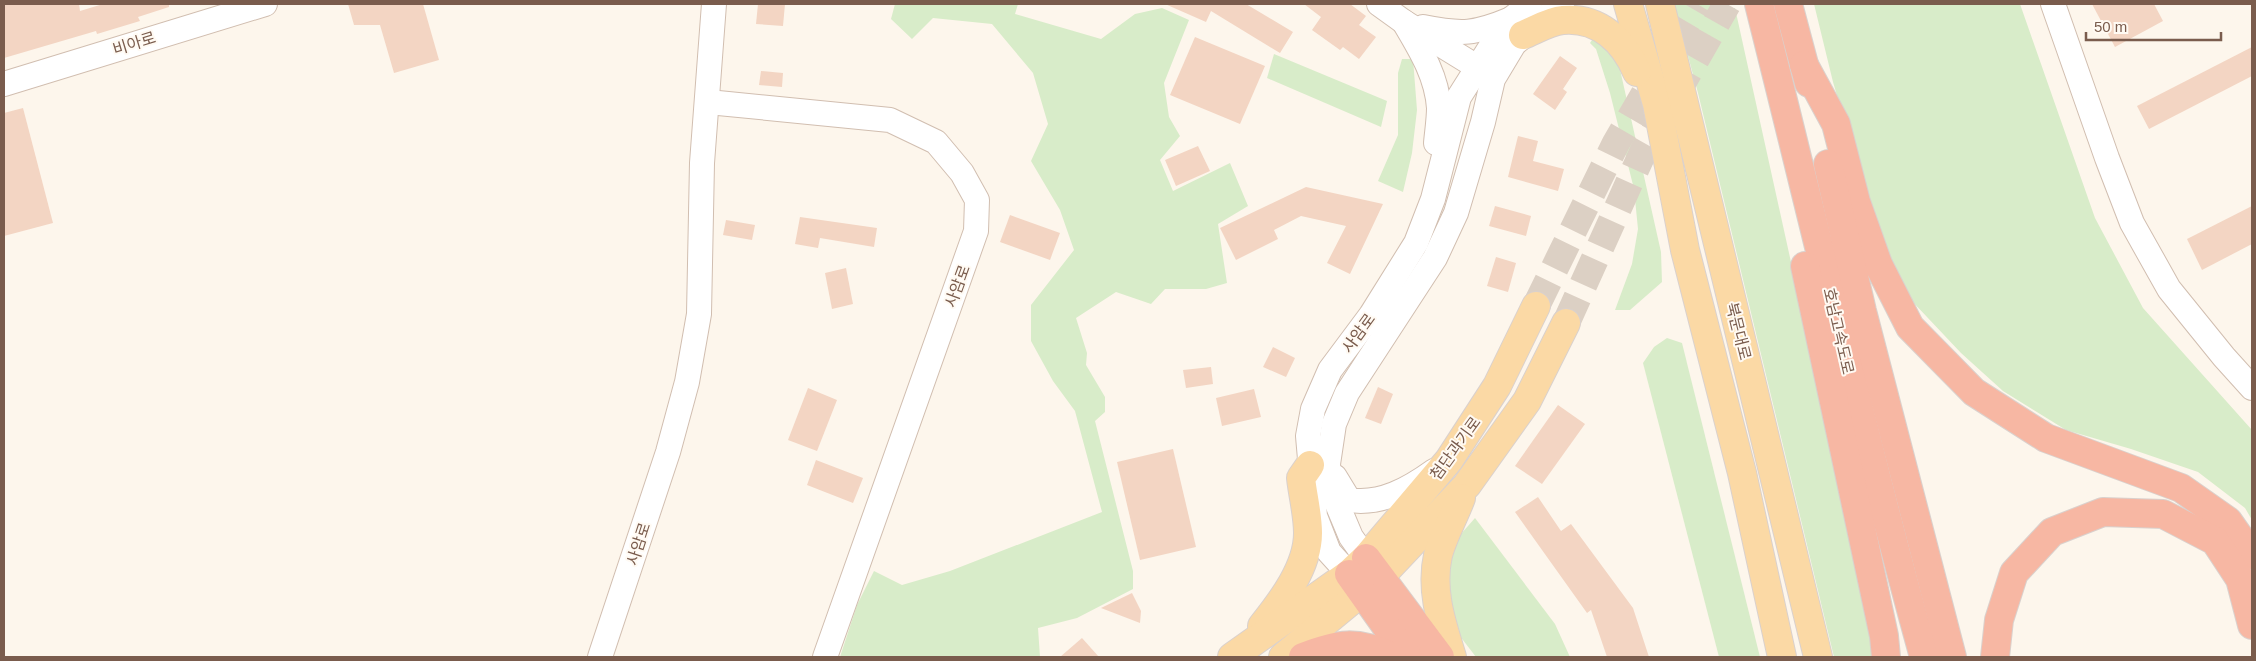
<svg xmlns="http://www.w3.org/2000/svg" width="2256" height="661" font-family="Arial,'Noto Sans KR',sans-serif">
<rect width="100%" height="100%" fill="#fdf6ec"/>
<!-- green -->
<g fill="#d8ecc9">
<path d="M 895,4 L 1018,4 L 1015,14 L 1101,39 L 1135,14 L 1162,8 L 1189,20 L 1164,83 L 1169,117 L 1180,136 L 1160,160 L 1173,191 L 1230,163 L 1248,206 L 1218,224 L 1227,283 L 1206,289 L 1165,289 L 1151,304 L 1116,292 L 1076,318 L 1087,353 L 1086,365 L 1105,397 L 1105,412 L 1095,421 L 1133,571 L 1133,589 L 1077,618 L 1038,628 L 1040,657 L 840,657 L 857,605 L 874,571 L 902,585 L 950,571 L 1102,512 L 1075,411 L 1053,381 L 1031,341 L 1031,305 L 1074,250 L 1060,210 L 1031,161 L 1048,124 L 1033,73 L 992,24 L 933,18 L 912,39 L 891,19 Z"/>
<path d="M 1674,4 L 1711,4 L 1712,9 L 1735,8 L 1841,489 L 1874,657 L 1834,657 L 1698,93 Z"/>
<path d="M 1814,4 L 2020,4 L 2095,218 L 2143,308 L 2252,430 L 2252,520 L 2245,508 L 2198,472 L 2131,449 L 2066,430 L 2003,391 L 1961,353 L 1910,299 L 1875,224 L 1833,82 Z"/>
<path d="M 1597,33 L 1617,56 L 1661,252 L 1662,282 L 1630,310 L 1615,310 L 1632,264 L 1638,229 L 1634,189 L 1610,93 L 1596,49 L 1590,43 Z"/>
<path d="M 1274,54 L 1387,101 L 1381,127 L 1267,78 Z"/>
<path d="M 1402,59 L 1413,59 L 1417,110 L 1412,153 L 1403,192 L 1378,181 L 1398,135 L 1398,73 Z"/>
<path d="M 1667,338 L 1682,343 L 1760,657 L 1719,657 L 1643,363 L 1654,347 Z"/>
<path d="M 1475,518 L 1555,624 L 1570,657 L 1476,657 L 1449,622 L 1446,551 Z"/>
</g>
<!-- building -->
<g fill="#f3d5c3">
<path d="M 4,4 L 79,4 L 80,11 L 103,4 L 169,4 L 169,7 L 138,17 L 140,21 L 97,34 L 96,31 L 4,58 Z"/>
<path d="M 348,4 L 423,4 L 439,60 L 394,73 L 380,25 L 354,25 Z"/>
<path d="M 758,4 L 785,4 L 783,26 L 756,24 Z"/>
<path d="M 1165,4 L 1246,4 L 1293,32 L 1280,53 L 1211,11 L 1206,22 Z"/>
<path d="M 1304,4 L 1350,4 L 1366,16 L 1359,25 L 1376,37 L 1359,59 L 1343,47 L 1340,50 L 1312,30 L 1321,17 Z"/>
<path d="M 2092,4 L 2154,4 L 2163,21 L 2115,47 Z"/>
<path d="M 1195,37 L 1265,66 L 1240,124 L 1170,95 Z"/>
<path d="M 2252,47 L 2252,76 L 2149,129 L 2137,106 Z"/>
<path d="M 1560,56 L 1577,68 L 1563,89 L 1567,92 L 1555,110 L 1533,94 Z"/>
<path d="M 761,71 L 783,73 L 782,87 L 759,85 Z"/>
<path d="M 23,108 L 53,223 L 4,236 L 4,113 Z"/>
<path d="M 1518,136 L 1538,141 L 1533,161 L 1564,169 L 1558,191 L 1508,177 Z"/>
<path d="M 1198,146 L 1210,171 L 1176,186 L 1165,160 Z"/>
<path d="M 1306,187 L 1383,204 L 1350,274 L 1327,263 L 1346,226 L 1301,216 L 1274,230 L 1278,239 L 1236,260 L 1220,228 Z"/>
<path d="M 1495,206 L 1531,216 L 1526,236 L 1489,226 Z"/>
<path d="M 2252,206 L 2252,244 L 2202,270 L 2187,239 Z"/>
<path d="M 1010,215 L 1060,233 L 1050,260 L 1000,242 Z"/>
<path d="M 800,217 L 877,228 L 874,247 L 820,238 L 818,248 L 795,244 Z"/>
<path d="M 726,220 L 755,225 L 752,240 L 723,235 Z"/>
<path d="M 1496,257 L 1516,263 L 1508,292 L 1487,286 Z"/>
<path d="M 846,268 L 853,304 L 832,309 L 825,273 Z"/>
<path d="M 1273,347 L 1295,358 L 1286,377 L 1263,367 Z"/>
<path d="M 1211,367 L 1213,384 L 1186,388 L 1183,370 Z"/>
<path d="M 1378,387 L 1393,394 L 1381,424 L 1365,418 Z"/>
<path d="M 808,388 L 837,400 L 817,451 L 788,440 Z"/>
<path d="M 1254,389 L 1261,417 L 1222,426 L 1216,398 Z"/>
<path d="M 1558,405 L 1585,424 L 1542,484 L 1515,466 Z"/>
<path d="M 1173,449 L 1196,547 L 1140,560 L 1117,462 Z"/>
<path d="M 816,460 L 863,478 L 853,503 L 807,485 Z"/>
<path d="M 1538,497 L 1561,531 L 1571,524 L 1633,608 L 1649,657 L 1607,657 L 1591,610 L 1587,613 L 1515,512 Z"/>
<path d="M 1132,593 L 1141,611 L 1140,623 L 1101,608 Z"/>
<path d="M 1082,638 L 1099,657 L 1060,657 Z"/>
</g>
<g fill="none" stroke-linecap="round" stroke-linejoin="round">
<!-- major-tunnel -->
<g stroke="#dcd0c4" stroke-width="28" stroke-dasharray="28 14" stroke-linecap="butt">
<path d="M 1536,306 L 1616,143 L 1697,4"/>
<path d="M 1566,323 L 1644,150 L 1727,4"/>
</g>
<!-- minor casing -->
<g stroke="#d1beb0" stroke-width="26">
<g id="minor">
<path d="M 1379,4 L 1404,22 L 1477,67"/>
<path d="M 2053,4 L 2107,158 L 2132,223 L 2169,289 L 2224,357 L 2252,388"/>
<path d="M 1404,22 C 1420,49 1437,76 1439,108 C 1439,119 1437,132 1436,143"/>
<path d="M 1423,27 C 1462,35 1475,34 1511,19"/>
<path d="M 4,84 L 265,4"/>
<path d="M 708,102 L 890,120 L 936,142 L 962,173 L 977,200 L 976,231 L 825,657"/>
<path d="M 1335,477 L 1349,500 C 1381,505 1409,489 1434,471"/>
<path d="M 1366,558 L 1351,537 L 1330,487 L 1328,464 L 1334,424 L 1347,393 L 1435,258 L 1456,213 L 1483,122 L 1493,79 L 1514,44 L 1562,4"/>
<path d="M 1349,574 L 1329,552 L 1315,516 L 1308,436 L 1313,409 L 1330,370 L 1371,315 L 1416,243 L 1433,199 L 1459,97 L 1495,40 L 1511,19 L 1530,4"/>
<path d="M 600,657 L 668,452 L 687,382 L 699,314 L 702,163 L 714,4"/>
</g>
</g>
<!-- major casing -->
<g stroke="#dad1cd" stroke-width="30">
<g id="major">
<path d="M 1628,4 L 1657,104 L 1685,250 L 1742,473 L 1782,657"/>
<path d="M 1660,4 L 1818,657"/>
<path d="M 1523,35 C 1535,30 1550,21 1563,20 C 1599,17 1624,41 1637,72"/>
<path d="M 1262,626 C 1282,601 1308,567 1308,533 C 1308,515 1303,496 1301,478 L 1310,465"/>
<path d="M 1232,657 L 1349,574 L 1366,558 L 1449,460 L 1497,386 L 1536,306"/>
<path d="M 1283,657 L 1380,577 L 1467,485 L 1527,401 L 1566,323"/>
<path d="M 1452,657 C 1442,624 1430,591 1438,555 C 1443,536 1454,517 1461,498"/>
</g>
</g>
<!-- highway casing -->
<g stroke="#dad1cd" stroke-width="30">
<g id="highway">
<path d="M 1759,4 C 1814,222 1864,440 1924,657"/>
<path d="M 1788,4 L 1809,83"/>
<path d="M 1804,65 L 1836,124 L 1856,202 L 1878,264 L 1910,327 L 1974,392 L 2046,438 L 2181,488 L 2228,521 L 2252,555"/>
<path d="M 1828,164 L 1862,311 L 1952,657"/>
<path d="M 1805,266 L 1884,636 L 1886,657"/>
<path d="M 1366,558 L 1440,657"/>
<path d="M 1349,574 L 1408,657"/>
<path d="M 1303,657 C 1338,643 1357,640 1392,657"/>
<path d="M 1995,657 L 1999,620 L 2014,573 L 2052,532 L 2103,512 L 2163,514 L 2215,541 L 2240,579 L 2252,625"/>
</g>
</g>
<!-- minor -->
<use href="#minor" stroke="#fff" stroke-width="24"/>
<!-- major -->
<use href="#major" stroke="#fbd9a5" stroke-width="28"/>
<!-- highway -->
<use href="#highway" stroke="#f7b7a3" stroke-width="28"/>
</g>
<g text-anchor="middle" stroke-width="4" stroke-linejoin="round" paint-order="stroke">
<!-- street labels -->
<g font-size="16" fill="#7a5c4d" stroke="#fffaf3">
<text transform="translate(134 43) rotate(-17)" y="6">비아로</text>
<text transform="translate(957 286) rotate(-70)" y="6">사암로</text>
<text transform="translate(1739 331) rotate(76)" y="6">북문대로</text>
<text transform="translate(1839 331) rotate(77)" y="6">호남고속도로</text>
<text transform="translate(1358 333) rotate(-54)" y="6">사암로</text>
<text transform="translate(1455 448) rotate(-54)" y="6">첨단과기로</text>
<text transform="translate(638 544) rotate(-72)" y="6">사암로</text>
</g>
</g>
<!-- border -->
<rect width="2256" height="661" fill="none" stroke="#7a5c4d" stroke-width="10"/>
<!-- scale -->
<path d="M2086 32v8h135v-8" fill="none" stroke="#7a5c4d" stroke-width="2.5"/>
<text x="2094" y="32" font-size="15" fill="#7a5c4d" stroke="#fffaf3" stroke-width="4" paint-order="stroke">50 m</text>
</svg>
